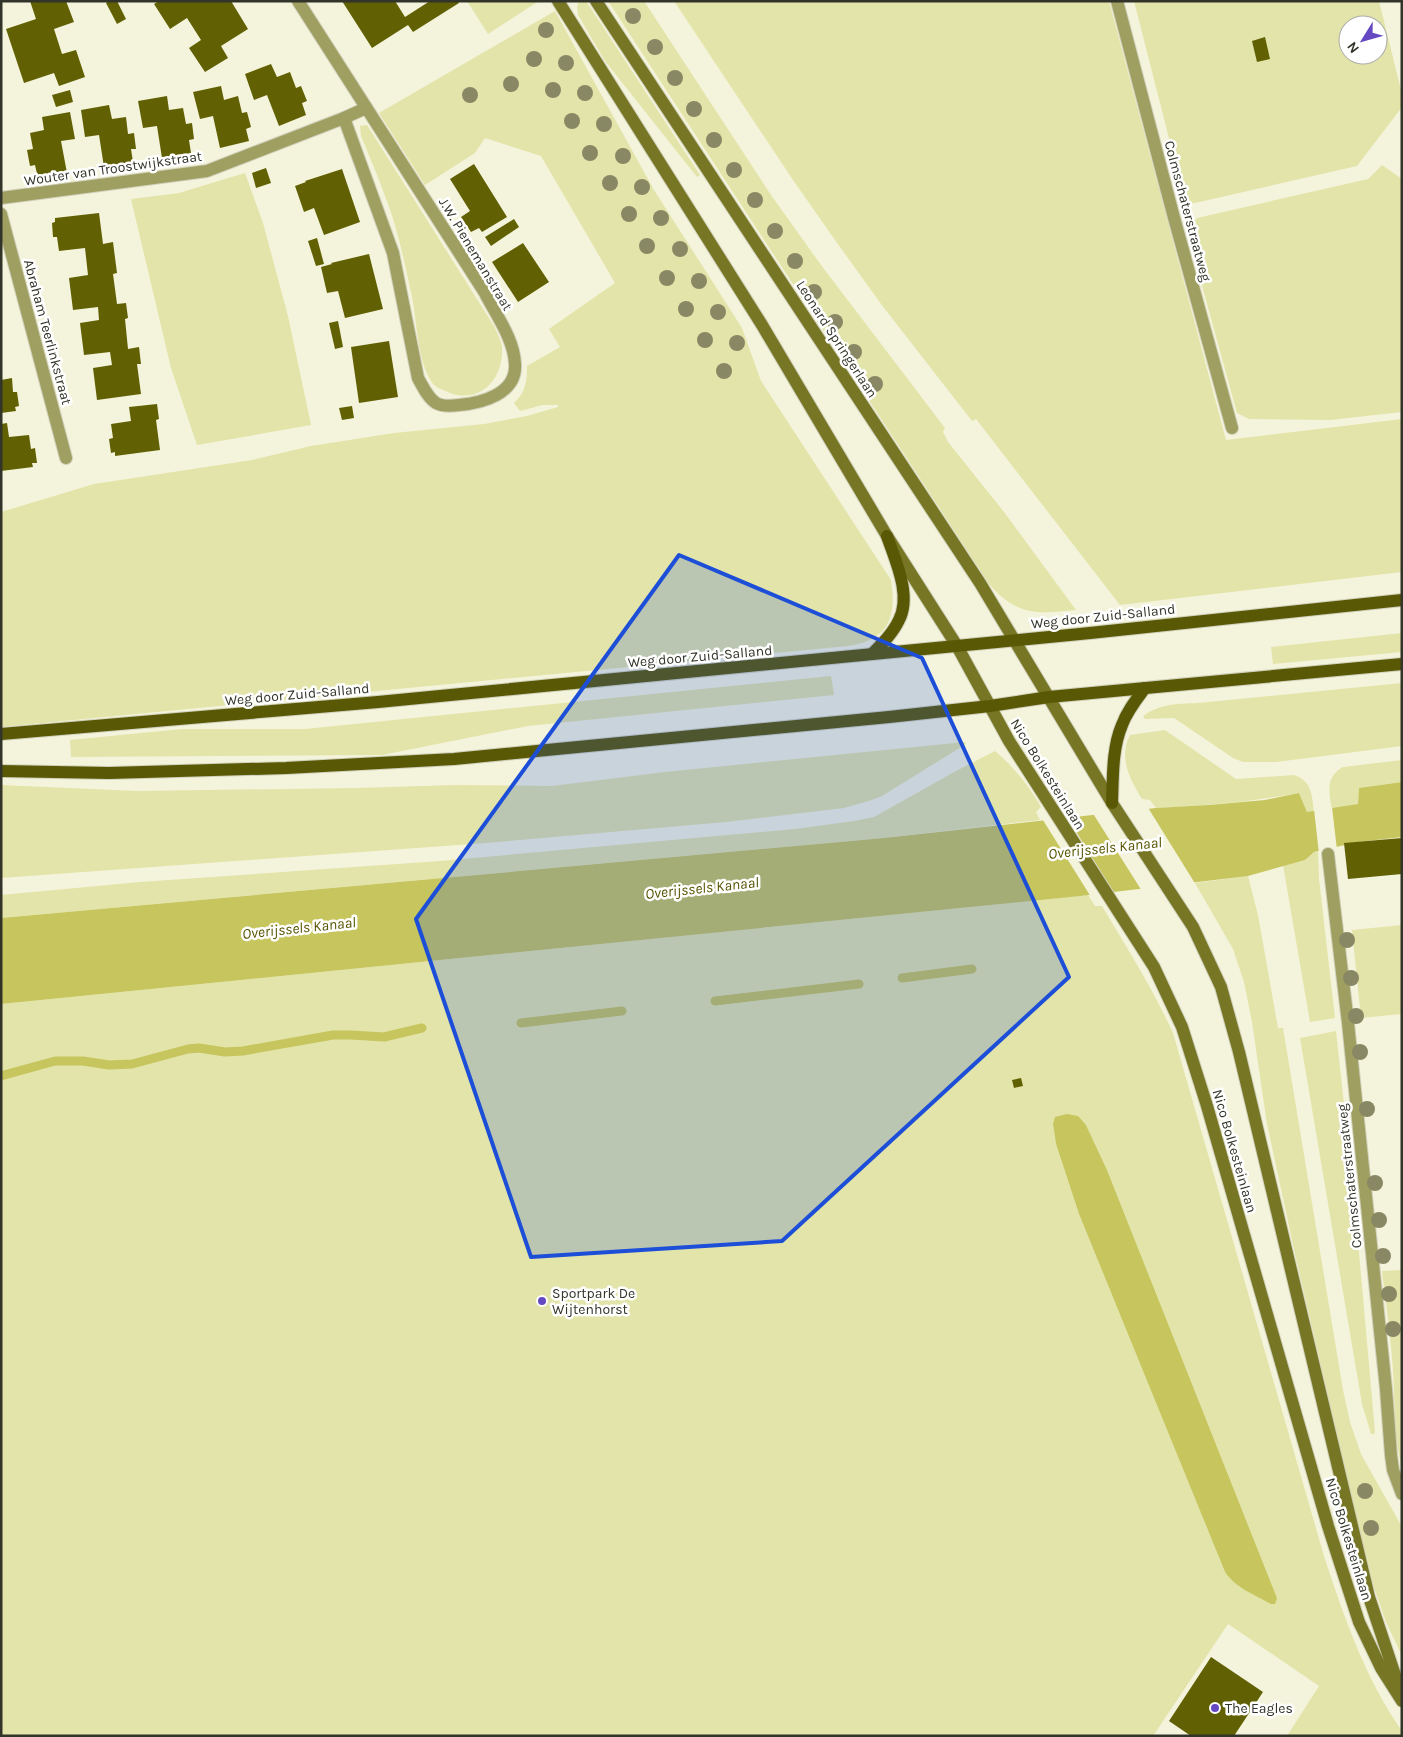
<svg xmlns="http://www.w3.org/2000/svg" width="1403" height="1737" font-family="Karla,sans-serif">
<rect width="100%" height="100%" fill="#f4f4dc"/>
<!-- green -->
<g fill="#e3e4a9" fill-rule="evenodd">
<path d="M 467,1 L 539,1 L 488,34 Z"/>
<path d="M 579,1 L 586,1 L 700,175 L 697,177 L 605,61 L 578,15 L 577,7 Z"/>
<path d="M 608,1 L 644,1 L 771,195 L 821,265 L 945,428 L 943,432 L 948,442 L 1004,512 L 1076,610 C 1037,614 1017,616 989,584 Z"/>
<path d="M 674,1 L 1109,1 L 1226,440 L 1402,419 L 1402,572 L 1120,605 L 976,419 L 972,421 L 881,304 L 835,240 L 793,180 Z"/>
<path d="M 1134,1 L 1379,1 L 1402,94 L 1402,107 L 1357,166 L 1186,205 ZM 1348,25 L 1378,25 L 1378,55 L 1348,55 Z"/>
<path d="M 555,11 L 654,190 L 742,328 L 761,381 L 891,580 C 897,618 888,640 848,646 L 1,727 L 1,512 L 94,484 L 252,460 L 311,446 L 394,433 L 484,424 L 527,416 L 558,407 L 558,405 L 543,405 L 520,411 L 514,403 C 526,392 527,381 527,366 L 560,347 L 549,329 L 615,283 L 541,156 L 485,138 L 475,153 L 425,185 L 379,113 Z"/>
<path d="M 367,125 L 494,326 C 497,333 501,340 502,347 C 504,378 481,404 450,393 C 443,390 434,387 431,381 C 415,354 418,318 410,288 C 404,259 396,223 385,196 C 378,176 369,156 361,136 L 360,126 Z"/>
<path d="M 1382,165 L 1402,179 L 1402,412 L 1330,420 L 1249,419 L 1237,413 L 1187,231 L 1188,227 L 1197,218 L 1368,179 Z"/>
<path d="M 245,173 L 263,223 L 288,316 L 311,425 L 197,445 L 171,368 L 131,199 L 179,193 Z"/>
<path d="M 1402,633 L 1402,652 L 1273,664 L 1271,647 Z"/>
<path d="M 831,676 L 834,695 L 528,726 L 382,755 L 71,757 L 70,740 L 182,729 L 305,729 Z"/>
<path d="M 1402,683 L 1402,746 L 1276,762 L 1243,762 L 1233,758 L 1174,718 L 1145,719 L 1143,716 C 1162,703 1176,704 1198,703 Z"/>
<path d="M 1165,730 L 1236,779 L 1294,775 C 1312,781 1312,795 1314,812 L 1307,812 L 1299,793 C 1251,802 1204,806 1156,808 L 1150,800 L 1142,799 C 1130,780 1118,757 1130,735 Z"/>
<path d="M 965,742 L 966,744 L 882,796 L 869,801 L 844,808 L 726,822 L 486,843 L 1,878 L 1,785 L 137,791 L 356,788 L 456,785 L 552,786 L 665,772 Z"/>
<path d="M 995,751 C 1014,767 1029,786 1041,807 L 1036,812 L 1040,820 L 884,838 L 1,918 L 1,895 L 140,882 L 440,861 L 795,829 L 854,821 L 874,817 L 890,808 L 956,771 Z"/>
<path d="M 1402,760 L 1402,782 L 1359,788 L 1358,804 L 1332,810 C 1329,792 1325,777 1343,767 Z"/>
<path d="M 1314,852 L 1318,852 L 1319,879 L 1335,1018 L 1310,1022 L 1283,865 L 1305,860 Z"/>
<path d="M 1248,876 L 1258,915 L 1278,1028 L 1283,1028 L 1343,1390 L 1350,1422 L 1361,1454 L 1402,1527 L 1402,1656 L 1386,1622 L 1370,1576 L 1328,1396 L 1295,1254 L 1267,1124 L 1252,1022 L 1244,982 L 1233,949 L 1195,883 Z"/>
<path d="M 1088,895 L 1095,906 L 1102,906 C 1127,948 1153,989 1173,1033 L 1324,1556 C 1344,1617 1365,1678 1402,1731 L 1402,1736 L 1287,1736 L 1319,1686 L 1228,1624 L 1153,1736 L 1,1736 L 1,1004 ZM 1053,1124 L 1086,1125 L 1107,1170 L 1277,1598 L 1271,1604 C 1257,1595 1234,1587 1225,1572 L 1079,1214 L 1056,1144 Z"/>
<path d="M 1402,925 L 1402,1014 L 1361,1018 L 1352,930 Z"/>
<path d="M 1336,1031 L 1354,1196 L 1375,1432 L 1374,1434 L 1371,1434 L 1362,1404 L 1300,1038 Z"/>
<path d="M 1402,1270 L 1402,1467 C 1393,1436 1395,1402 1393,1371 C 1391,1338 1386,1304 1382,1271 Z"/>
</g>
<!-- water -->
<g fill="#c6c55e">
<path d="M 1402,782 L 1402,837 L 1358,842 L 1314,852 L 1305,860 L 1248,876 L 1080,896 L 1,1004 L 1,918 L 884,838 L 1156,808 L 1209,805 L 1265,800 L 1299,793 L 1307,812 L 1358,804 L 1359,788 Z"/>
<path d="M 1067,1114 L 1078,1116 L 1086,1125 L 1107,1170 L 1277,1598 L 1275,1604 L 1271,1604 C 1257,1596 1234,1587 1225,1572 L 1079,1214 L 1056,1144 L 1053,1124 L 1055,1117 Z"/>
</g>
<!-- pier -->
<g fill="#f4f4dc">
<path d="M 1147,806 L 1196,885 L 1142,891 L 1092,812 Z"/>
<path d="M 1332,807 L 1337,850 L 1319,854 L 1314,809 Z"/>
<path d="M 1066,815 L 1115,895 L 1091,897 L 1041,817 Z"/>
</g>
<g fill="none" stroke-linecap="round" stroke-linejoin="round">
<!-- stream -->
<g stroke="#c6c55e" stroke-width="9">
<path d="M 902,978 L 972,969"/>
<path d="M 715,1001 L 859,984"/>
<path d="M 521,1023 L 622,1011"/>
<path d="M 1,1076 L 55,1061 L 83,1061 L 109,1065 L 132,1064 L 188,1049 L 199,1048 L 225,1052 L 243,1051 L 333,1035 L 351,1035 L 384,1037 L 422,1028"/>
</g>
</g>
<!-- building -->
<g fill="#616003">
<path d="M 30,1 L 66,1 L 74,22 L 54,29 L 62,54 L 76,50 L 85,77 L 59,86 L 54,73 L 24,83 L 6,29 L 36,19 Z"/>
<path d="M 109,1 L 117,1 L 126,19 L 117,24 L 106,3 Z"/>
<path d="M 159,1 L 231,1 L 248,29 L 221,46 L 228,58 L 205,72 L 189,48 L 201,40 L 187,18 L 170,29 L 154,4 Z"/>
<path d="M 342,1 L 395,1 L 405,17 L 430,1 L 458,1 L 459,3 L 413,32 L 408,25 L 372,48 Z"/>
<path d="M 1265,37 L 1270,59 L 1257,62 L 1252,41 Z"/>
<path d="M 271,64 L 277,77 L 290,72 L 296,88 L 301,86 L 307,101 L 302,103 L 306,115 L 279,126 L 267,95 L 254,100 L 245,74 Z"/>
<path d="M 221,86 L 224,100 L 238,96 L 242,113 L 247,112 L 251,127 L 246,129 L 249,141 L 220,148 L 213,116 L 200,119 L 193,92 Z"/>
<path d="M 70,90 L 73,102 L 56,107 L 52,95 Z"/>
<path d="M 167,96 L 169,110 L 183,108 L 186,124 L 192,123 L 194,139 L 189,140 L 191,153 L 162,158 L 157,126 L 143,128 L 138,101 Z"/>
<path d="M 109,105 L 112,119 L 126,117 L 128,134 L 134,133 L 136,149 L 131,149 L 133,162 L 104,167 L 99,135 L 85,137 L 81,110 Z"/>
<path d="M 70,112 L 75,139 L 61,141 L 67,173 L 38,178 L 35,165 L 30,166 L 27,150 L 33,149 L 30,133 L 44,130 L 42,117 Z"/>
<path d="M 474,164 L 507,217 L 482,232 L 479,228 L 471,232 L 461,217 L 470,211 L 450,179 Z"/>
<path d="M 266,168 L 271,183 L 256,188 L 252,173 Z"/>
<path d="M 342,169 L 360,222 L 324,235 L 314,208 L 304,212 L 295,186 L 306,182 L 305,181 Z"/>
<path d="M 99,213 L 103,244 L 113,242 L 117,273 L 113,274 L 117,304 L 126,303 L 128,318 L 125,319 L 128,349 L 139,347 L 141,364 L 137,364 L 141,394 L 97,400 L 93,368 L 112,365 L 110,352 L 84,355 L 80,323 L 99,320 L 98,307 L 73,310 L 69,278 L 88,275 L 85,248 L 59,251 L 57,237 L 53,237 L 52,223 L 55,222 L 55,218 Z"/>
<path d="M 514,219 L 519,227 L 491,246 L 485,237 Z"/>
<path d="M 317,238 L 324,264 L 316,266 L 308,241 Z"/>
<path d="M 523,243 L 549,282 L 518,302 L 492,262 Z"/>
<path d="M 369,254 L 383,309 L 345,318 L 338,291 L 327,293 L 321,267 L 332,264 L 331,263 Z"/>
<path d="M 338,321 L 343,347 L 335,349 L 329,323 Z"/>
<path d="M 389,341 L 398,397 L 359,403 L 351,347 Z"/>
<path d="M 12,378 L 13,392 L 17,392 L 19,406 L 15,407 L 16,411 L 1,413 L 1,380 Z"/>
<path d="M 157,404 L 159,419 L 156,420 L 160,450 L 115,456 L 115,452 L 111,453 L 109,439 L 113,438 L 111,424 L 131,421 L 129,407 Z"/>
<path d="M 352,406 L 354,418 L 342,420 L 339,408 Z"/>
<path d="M 7,423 L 9,437 L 29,435 L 31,449 L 35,448 L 37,463 L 32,463 L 33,467 L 1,471 L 1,424 Z"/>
<path d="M 1402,838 L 1402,874 L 1348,879 L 1344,843 Z"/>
<path d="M 1021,1078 L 1023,1086 L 1014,1088 L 1012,1080 Z"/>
<path d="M 1211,1657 L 1263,1692 L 1234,1736 L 1191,1736 L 1169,1721 Z"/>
</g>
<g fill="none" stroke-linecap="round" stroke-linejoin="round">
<!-- street casing -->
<g stroke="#d1d1bc" stroke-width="14">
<g id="street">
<path d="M 298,1 L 485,293 C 496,315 514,339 515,364 C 517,394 482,403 459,405 C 452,406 443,407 436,403 C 428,398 423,387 418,378 L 393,253 L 344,118"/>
<path d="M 1117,1 L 1173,214 L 1232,428"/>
<path d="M 1,198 L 207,171 L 344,118 L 366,108"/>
<path d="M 1,214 L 66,458"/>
<path d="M 1328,854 L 1348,1023 L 1386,1389 L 1391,1455 L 1393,1470 L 1402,1494"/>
</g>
</g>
<!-- secondary casing -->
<g stroke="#d1d1bc" stroke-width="14">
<g id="secondary">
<path d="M 558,1 L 762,325 L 887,536 L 957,646 L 1009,741 L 1154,967 L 1182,1027 L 1207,1106 L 1328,1526 L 1359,1622 L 1381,1668 L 1402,1701"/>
<path d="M 596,1 L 980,583 L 1112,803 L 1193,927 L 1221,987 L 1239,1052 L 1369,1597 L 1400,1690"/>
</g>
</g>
<!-- primary casing -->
<g stroke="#d1d1bc" stroke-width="14">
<g id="primary">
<path d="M 872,654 C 882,644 893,633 899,620 C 912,595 895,560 887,536"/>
<path d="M 1,734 L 378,702 L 1090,633 L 1402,600"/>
<path d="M 1,771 L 109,773 L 286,768 L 454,759 L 889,717 L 990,706 L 1049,697 L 1402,664"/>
<path d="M 1112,803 C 1113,778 1112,748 1122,725 C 1127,711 1136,700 1145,688"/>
</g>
</g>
<!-- street -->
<use href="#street" stroke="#9f9f61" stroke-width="12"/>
<!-- secondary -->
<use href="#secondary" stroke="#777625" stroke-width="12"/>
<!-- primary -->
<use href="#primary" stroke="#595804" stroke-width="12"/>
</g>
<!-- trees -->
<g fill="#888864">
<circle cx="633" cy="16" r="8"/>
<circle cx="546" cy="30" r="8"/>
<circle cx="655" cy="47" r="8"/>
<circle cx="534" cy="59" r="8"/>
<circle cx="566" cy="63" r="8"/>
<circle cx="675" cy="78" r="8"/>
<circle cx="511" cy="84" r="8"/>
<circle cx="553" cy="90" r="8"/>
<circle cx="585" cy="93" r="8"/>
<circle cx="470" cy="95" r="8"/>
<circle cx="694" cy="109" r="8"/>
<circle cx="572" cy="121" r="8"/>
<circle cx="604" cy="124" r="8"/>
<circle cx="714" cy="140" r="8"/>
<circle cx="590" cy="153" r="8"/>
<circle cx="623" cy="156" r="8"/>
<circle cx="734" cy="170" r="8"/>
<circle cx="610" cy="183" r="8"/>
<circle cx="642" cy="187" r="8"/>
<circle cx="755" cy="200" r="8"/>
<circle cx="629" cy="214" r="8"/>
<circle cx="661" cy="218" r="8"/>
<circle cx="775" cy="231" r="8"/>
<circle cx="647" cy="246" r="8"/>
<circle cx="680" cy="249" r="8"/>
<circle cx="795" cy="261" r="8"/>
<circle cx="667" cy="278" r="8"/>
<circle cx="699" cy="281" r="8"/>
<circle cx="814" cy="292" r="8"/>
<circle cx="686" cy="309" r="8"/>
<circle cx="718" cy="312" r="8"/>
<circle cx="835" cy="322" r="8"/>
<circle cx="705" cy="340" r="8"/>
<circle cx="737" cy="343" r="8"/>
<circle cx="854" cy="352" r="8"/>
<circle cx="724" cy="371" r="8"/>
<circle cx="875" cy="384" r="8"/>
<circle cx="1347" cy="940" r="8"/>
<circle cx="1351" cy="978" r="8"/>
<circle cx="1356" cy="1016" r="8"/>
<circle cx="1360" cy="1052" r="8"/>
<circle cx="1367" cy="1109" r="8"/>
<circle cx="1375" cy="1183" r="8"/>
<circle cx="1379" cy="1220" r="8"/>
<circle cx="1383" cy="1256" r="8"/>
<circle cx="1389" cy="1294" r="8"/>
<circle cx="1393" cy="1329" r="8"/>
<circle cx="1365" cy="1491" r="8"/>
<circle cx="1371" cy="1528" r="8"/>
</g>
<!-- marked area -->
<path fill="#1d4ed8" fill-opacity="0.2" stroke="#1d4ed8" stroke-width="4" stroke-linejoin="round" d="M 679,555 L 922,658 L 1069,977 L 782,1241 L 531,1257 L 416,919 Z"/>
<!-- markers -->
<g fill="#6549c2" stroke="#fff" stroke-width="2">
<circle cx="542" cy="1301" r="5"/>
<circle cx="1215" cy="1708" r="5"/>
</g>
<g text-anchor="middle" stroke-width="5" stroke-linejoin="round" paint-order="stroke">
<!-- street labels -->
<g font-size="14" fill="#323329" stroke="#fff">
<text transform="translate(113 168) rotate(-8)" y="5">Wouter van Troostwijkstraat</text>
<text transform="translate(1188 211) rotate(75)" y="5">Colmschaterstraatweg</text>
<text transform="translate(476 254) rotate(59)" y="5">J.W. Pienemanstraat</text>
<text transform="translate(48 332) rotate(75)" y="5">Abraham Teerlinkstraat</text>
<text transform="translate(837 339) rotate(57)" y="5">Leonard Springerlaan</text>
<text transform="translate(1103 616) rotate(-6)" y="5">Weg door Zuid-Salland</text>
<text transform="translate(700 656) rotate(-5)" y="5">Weg door Zuid-Salland</text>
<text transform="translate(297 694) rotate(-5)" y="5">Weg door Zuid-Salland</text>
<text transform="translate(1048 774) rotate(58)" y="5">Nico Bolkesteinlaan</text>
<text transform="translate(1235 1151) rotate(74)" y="5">Nico Bolkesteinlaan</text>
<text transform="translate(1349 1176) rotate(-96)" y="5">Colmschaterstraatweg</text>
<text transform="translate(1349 1539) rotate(73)" y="5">Nico Bolkesteinlaan</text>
</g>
<!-- poi labels -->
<g font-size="14" fill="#323329" stroke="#fff" text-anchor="start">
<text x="552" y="1298">Sportpark De<tspan x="552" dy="16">Wijtenhorst</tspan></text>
<text x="1225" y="1713">The Eagles</text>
</g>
<!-- water labels -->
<g font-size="15" font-style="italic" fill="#565400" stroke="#fff">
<text transform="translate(1105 848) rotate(-6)" y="5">Overijssels Kanaal</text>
<text transform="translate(702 888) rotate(-6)" y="5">Overijssels Kanaal</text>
<text transform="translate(299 928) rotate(-6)" y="5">Overijssels Kanaal</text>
</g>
</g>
<!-- border -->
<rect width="1403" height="1737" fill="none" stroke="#323329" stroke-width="5"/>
<!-- north arrow -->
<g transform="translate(1363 40) rotate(233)"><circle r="24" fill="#ffffff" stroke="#adada9"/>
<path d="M0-4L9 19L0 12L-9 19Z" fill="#6549c2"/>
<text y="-8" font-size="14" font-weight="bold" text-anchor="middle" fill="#323329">N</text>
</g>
</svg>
